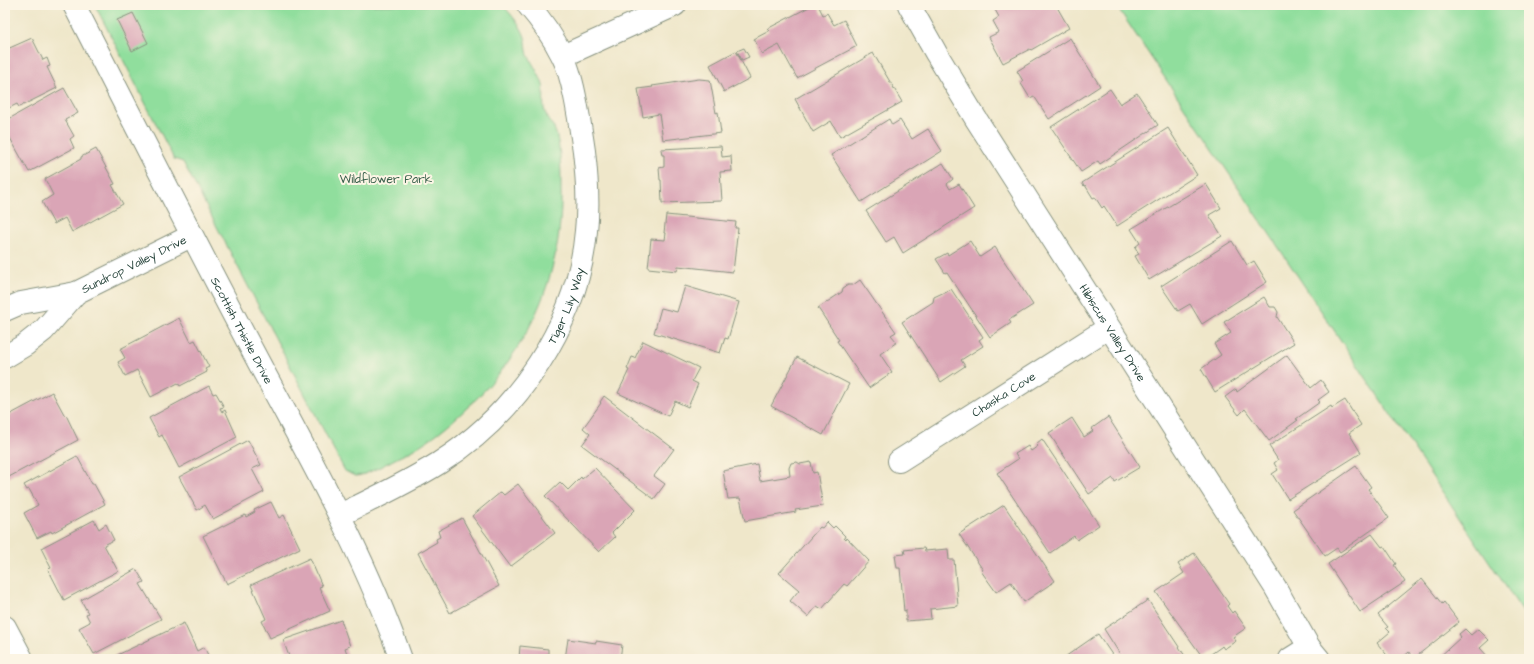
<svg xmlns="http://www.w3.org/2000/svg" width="1534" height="664" font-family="'Architects Daughter',sans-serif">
<rect width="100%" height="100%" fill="#fcf5e5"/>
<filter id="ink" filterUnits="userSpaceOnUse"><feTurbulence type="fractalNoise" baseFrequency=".025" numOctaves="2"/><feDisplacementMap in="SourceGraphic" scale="8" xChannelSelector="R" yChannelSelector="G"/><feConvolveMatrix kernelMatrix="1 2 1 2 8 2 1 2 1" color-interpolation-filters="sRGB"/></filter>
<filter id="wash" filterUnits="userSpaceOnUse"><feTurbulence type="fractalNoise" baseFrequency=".012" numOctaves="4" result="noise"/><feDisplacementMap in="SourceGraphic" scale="16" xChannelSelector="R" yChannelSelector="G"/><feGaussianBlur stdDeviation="0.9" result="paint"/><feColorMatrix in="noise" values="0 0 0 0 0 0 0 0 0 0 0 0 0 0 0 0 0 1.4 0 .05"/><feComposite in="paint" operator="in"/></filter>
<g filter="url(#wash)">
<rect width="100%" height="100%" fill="#efe7ca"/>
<!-- green -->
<g fill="#90de9d" stroke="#588e68">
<path d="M 95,5 L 503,5 C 511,15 521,25 525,37 C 527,43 526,49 528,55 C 533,65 540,75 543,85 C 545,94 542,103 545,112 C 547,119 554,125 556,133 C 561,151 561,171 561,190 C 563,274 529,350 468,407 C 448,426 427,443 403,455 C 392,460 366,476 356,476 C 352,475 349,473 345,471 L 183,162 L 174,159 Z"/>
<path d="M 1116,5 L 1529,5 L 1529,621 Z"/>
</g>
<g id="blocks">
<!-- building -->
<g fill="#daa5b6">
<path d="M 813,5 L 818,5 L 823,15 L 827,13 L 834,25 L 844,20 L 857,46 L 797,78 L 779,45 L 762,54 L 754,39 L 769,31 L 767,29 Z"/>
<path d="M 995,5 L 1060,5 L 1057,7 L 1069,28 L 1031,50 L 1030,49 L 1003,63 L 989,37 L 999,32 L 993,21 L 999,17 L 993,6 Z"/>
<path d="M 133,13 L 148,43 L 132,51 L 117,20 Z"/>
<path d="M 32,38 L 43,60 L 47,58 L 50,66 L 47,67 L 57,88 L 19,107 L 17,104 L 5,110 L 5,50 Z"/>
<path d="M 1070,38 L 1100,86 L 1049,119 L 1034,96 L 1030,98 L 1020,82 L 1023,81 L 1017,71 Z"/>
<path d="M 744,48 L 749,57 L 742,60 L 737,51 Z"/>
<path d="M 736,51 L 750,78 L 724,92 L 710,65 Z"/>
<path d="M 873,53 L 902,102 L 840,137 L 831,121 L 813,132 L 795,99 Z"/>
<path d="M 699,79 L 710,80 L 716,113 L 718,112 L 721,133 L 663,140 L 659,114 L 643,117 L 638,89 L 653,87 L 652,86 Z"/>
<path d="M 64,88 L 78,113 L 65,120 L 74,136 L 70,139 L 74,148 L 29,172 L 5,129 L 5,121 Z"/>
<path d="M 1110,89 L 1120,104 L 1137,93 L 1158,125 L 1100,164 L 1098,161 L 1081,172 L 1051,127 Z"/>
<path d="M 889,119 L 892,125 L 900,120 L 912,139 L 928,129 L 942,151 L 861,202 L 831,155 Z"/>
<path d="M 1168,128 L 1197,175 L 1117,226 L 1104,206 L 1102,208 L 1095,197 L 1093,198 L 1085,185 L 1084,186 L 1082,183 Z"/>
<path d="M 721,146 L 722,157 L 731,156 L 732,171 L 720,172 L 722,201 L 662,203 L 661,180 L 660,180 L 659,168 L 664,167 L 664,155 L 662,155 L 661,149 Z"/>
<path d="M 96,149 L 115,184 L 112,185 L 123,204 L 72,232 L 65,218 L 54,224 L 42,202 L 53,195 L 45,179 L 81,159 L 81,157 Z"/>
<path d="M 943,163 L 953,179 L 947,184 L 950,189 L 959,184 L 974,208 L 903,253 L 894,237 L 886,242 L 866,211 Z"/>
<path d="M 1206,184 L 1221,208 L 1209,215 L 1222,236 L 1149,280 L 1135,256 L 1139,254 L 1135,247 L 1140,243 L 1131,229 Z"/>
<path d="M 666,215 L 736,222 L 735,228 L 738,228 L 733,272 L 678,266 L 677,271 L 648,268 L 651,239 L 665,240 L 666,233 L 664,233 Z"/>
<path d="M 970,241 L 980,257 L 995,247 L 1033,305 L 1009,320 L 1011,323 L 990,337 L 947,272 L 945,273 L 936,259 L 947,253 L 948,255 Z"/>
<path d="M 1232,241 L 1247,265 L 1254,261 L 1267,282 L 1202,324 L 1190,304 L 1178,311 L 1161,286 Z"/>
<path d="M 860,280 L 896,332 L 891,335 L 897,342 L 880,354 L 892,372 L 869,388 L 837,341 L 839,340 L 818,308 L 842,292 L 843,288 L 848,285 L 853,285 Z"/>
<path d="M 685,286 L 739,302 L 728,339 L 725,338 L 720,353 L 654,333 L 661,308 L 677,312 Z"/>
<path d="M 951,289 L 983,337 L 979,340 L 983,346 L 961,360 L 965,366 L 941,382 L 902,322 L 933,302 L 934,297 Z"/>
<path d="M 1264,297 L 1270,307 L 1275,307 L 1278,312 L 1277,317 L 1294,343 L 1215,392 L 1201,369 L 1221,355 L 1214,344 L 1231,333 L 1224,322 Z"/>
<path d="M 179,318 L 191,342 L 195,340 L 209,367 L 205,369 L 207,372 L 180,386 L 178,383 L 151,397 L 137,370 L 125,376 L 118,362 L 125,358 L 120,349 Z"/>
<path d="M 643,341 L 699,368 L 692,381 L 698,384 L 688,407 L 675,401 L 668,416 L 618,393 L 629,370 L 627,369 L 632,357 L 635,358 Z"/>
<path d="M 1287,355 L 1311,388 L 1321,380 L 1329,392 L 1318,400 L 1320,402 L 1296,419 L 1298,420 L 1269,441 L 1245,409 L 1239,415 L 1225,397 L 1236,389 L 1237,392 Z"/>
<path d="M 797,357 L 849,384 L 823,435 L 771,406 Z"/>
<path d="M 209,386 L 213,394 L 216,393 L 224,407 L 220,408 L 222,412 L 225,410 L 237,437 L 179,468 L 162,435 L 159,437 L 149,418 Z"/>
<path d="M 52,392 L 65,416 L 66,415 L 78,440 L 7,478 L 5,475 L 5,421 L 10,418 L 9,415 Z"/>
<path d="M 604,396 L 674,449 L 654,476 L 665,484 L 654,499 L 582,445 L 590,434 L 583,428 L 601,403 L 600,402 Z"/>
<path d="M 1345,400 L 1361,425 L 1349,433 L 1361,453 L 1288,499 L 1272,474 L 1278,470 L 1274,463 L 1278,460 L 1269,446 L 1331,406 L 1332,408 Z"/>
<path d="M 1108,417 L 1140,467 L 1115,482 L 1113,478 L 1089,494 L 1049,433 L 1072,418 L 1084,437 L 1093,431 L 1091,429 Z"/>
<path d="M 1042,439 L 1099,525 L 1077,540 L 1074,536 L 1050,553 L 997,473 L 1018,459 L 1015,454 L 1028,446 L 1031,451 L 1038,446 L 1036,444 Z"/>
<path d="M 248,440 L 261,465 L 252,469 L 264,492 L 213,519 L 205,505 L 197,510 L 179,477 Z"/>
<path d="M 77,456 L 92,484 L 94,484 L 105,504 L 52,533 L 51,531 L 37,538 L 24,513 L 38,505 L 29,489 L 27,490 L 24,485 Z"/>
<path d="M 797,462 L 800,464 L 811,462 L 813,473 L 817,472 L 823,506 L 795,510 L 796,512 L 745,521 L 740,498 L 728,499 L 723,471 L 757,464 L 760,481 L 790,476 L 789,468 L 791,463 Z"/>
<path d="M 1356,466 L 1371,487 L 1368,489 L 1389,518 L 1340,552 L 1337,548 L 1325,556 L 1293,510 Z"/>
<path d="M 595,468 L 635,510 L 612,533 L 615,537 L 599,552 L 545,496 L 560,482 L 568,490 L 581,477 L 582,479 Z"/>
<path d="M 518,484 L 555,533 L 510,567 L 472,516 L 501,492 L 504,495 Z"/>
<path d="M 271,502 L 279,518 L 284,515 L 300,548 L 227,584 L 203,536 L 245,515 L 246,517 L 255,512 L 254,510 Z"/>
<path d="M 1004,505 L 1055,581 L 1024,602 L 1011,582 L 996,592 L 981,571 L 983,570 L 959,534 Z"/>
<path d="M 462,518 L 499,586 L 450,613 L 418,553 L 437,542 L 436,539 L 440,537 L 438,531 Z"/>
<path d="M 94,520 L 99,529 L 106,524 L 114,540 L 104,545 L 118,571 L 64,600 L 48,569 L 51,568 L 41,548 Z"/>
<path d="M 827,522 L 833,528 L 835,526 L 845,536 L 844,538 L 846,540 L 847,538 L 869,561 L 847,586 L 844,584 L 822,609 L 817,606 L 808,617 L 790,601 L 799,590 L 779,573 L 820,527 L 822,528 Z"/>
<path d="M 1372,534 L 1382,547 L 1384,546 L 1396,564 L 1394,565 L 1405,582 L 1360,612 L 1328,564 Z"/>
<path d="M 924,548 L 925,551 L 948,549 L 949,560 L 954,560 L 958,606 L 930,609 L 931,619 L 906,621 L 906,610 L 904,611 L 900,568 L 897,568 L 895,555 L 905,554 L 904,550 Z"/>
<path d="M 1194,553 L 1229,604 L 1227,606 L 1232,613 L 1234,611 L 1246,628 L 1233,637 L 1236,641 L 1224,649 L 1222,646 L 1221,647 L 1204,659 L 1156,592 L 1184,573 L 1178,564 Z"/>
<path d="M 310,558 L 322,586 L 319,587 L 330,611 L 270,638 L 262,621 L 266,619 L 251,585 Z"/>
<path d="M 136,569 L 144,582 L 140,584 L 161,619 L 94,654 L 79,628 L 90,622 L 86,614 L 88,613 L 81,600 Z"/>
<path d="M 1422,579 L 1442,604 L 1444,602 L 1459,622 L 1413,659 L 1409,652 L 1401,659 L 1390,659 L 1377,643 L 1390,632 L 1386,628 L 1388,627 L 1378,615 Z"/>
<path d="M 1148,600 L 1187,659 L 1123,659 L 1104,629 Z"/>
<path d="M 341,620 L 350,646 L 345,648 L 349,659 L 290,659 L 283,640 Z"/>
<path d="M 184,623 L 197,651 L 204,647 L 210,659 L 109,659 Z"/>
<path d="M 1465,629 L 1471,635 L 1478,629 L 1489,640 L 1480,648 L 1490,659 L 1437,659 L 1461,637 L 1459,634 Z"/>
<path d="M 1098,634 L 1115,659 L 1062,659 Z"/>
<path d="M 568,639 L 596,643 L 596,641 L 622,645 L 620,659 L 565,659 Z"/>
<path d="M 520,646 L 548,649 L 548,659 L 519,659 Z"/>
</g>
</g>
</g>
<g filter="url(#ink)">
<use href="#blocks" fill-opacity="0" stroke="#87927f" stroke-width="1"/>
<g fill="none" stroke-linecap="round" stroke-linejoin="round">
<!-- street casing -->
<g stroke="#87927f" stroke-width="24">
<g id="street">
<path id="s1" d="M 74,5 C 133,120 191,235 251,348 C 305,450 363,550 401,659"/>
<path id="s2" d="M 909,5 L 936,53 L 976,119 L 1275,587 L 1309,647 L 1319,659"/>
<path d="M 563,56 L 675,5"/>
<path id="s3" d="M 5,310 L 21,303 L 76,293 L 191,236"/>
<path d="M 5,357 L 25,345 L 44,330 L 76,293"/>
<path id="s4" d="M 899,461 L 1108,328"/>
<path id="s5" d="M 340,515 C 373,499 407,483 439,463 C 517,414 578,324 586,231 C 589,205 587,177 584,151 C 580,125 574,77 562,55 C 553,37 541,20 528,5"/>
<path d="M 5,627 L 22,659"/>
<path d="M 1290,659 L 1309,647"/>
</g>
</g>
<!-- street -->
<use href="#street" stroke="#fff" stroke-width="22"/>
</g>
</g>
<g text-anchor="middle" stroke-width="4" stroke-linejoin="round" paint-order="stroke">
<!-- park labels -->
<g font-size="12" fill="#365d49" stroke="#fcf5e5">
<text x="386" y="183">Wildflower Park</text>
</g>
<!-- street labels -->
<g font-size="12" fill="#1f3d34" stroke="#fcf5e5">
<text dy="4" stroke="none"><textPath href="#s3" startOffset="138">Sundrop Valley Drive</textPath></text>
<text dy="4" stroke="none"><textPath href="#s5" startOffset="318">Tiger Lily Way</textPath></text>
<text dy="4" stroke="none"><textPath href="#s1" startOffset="366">Scottish Thistle Drive</textPath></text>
<text dy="4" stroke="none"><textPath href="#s2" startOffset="386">Hibiscus Valley Drive</textPath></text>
<text dy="4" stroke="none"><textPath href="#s4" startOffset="124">Chaska Cove</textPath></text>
</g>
</g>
<!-- margin -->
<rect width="1534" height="664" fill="none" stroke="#fcf5e5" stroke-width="20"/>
</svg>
